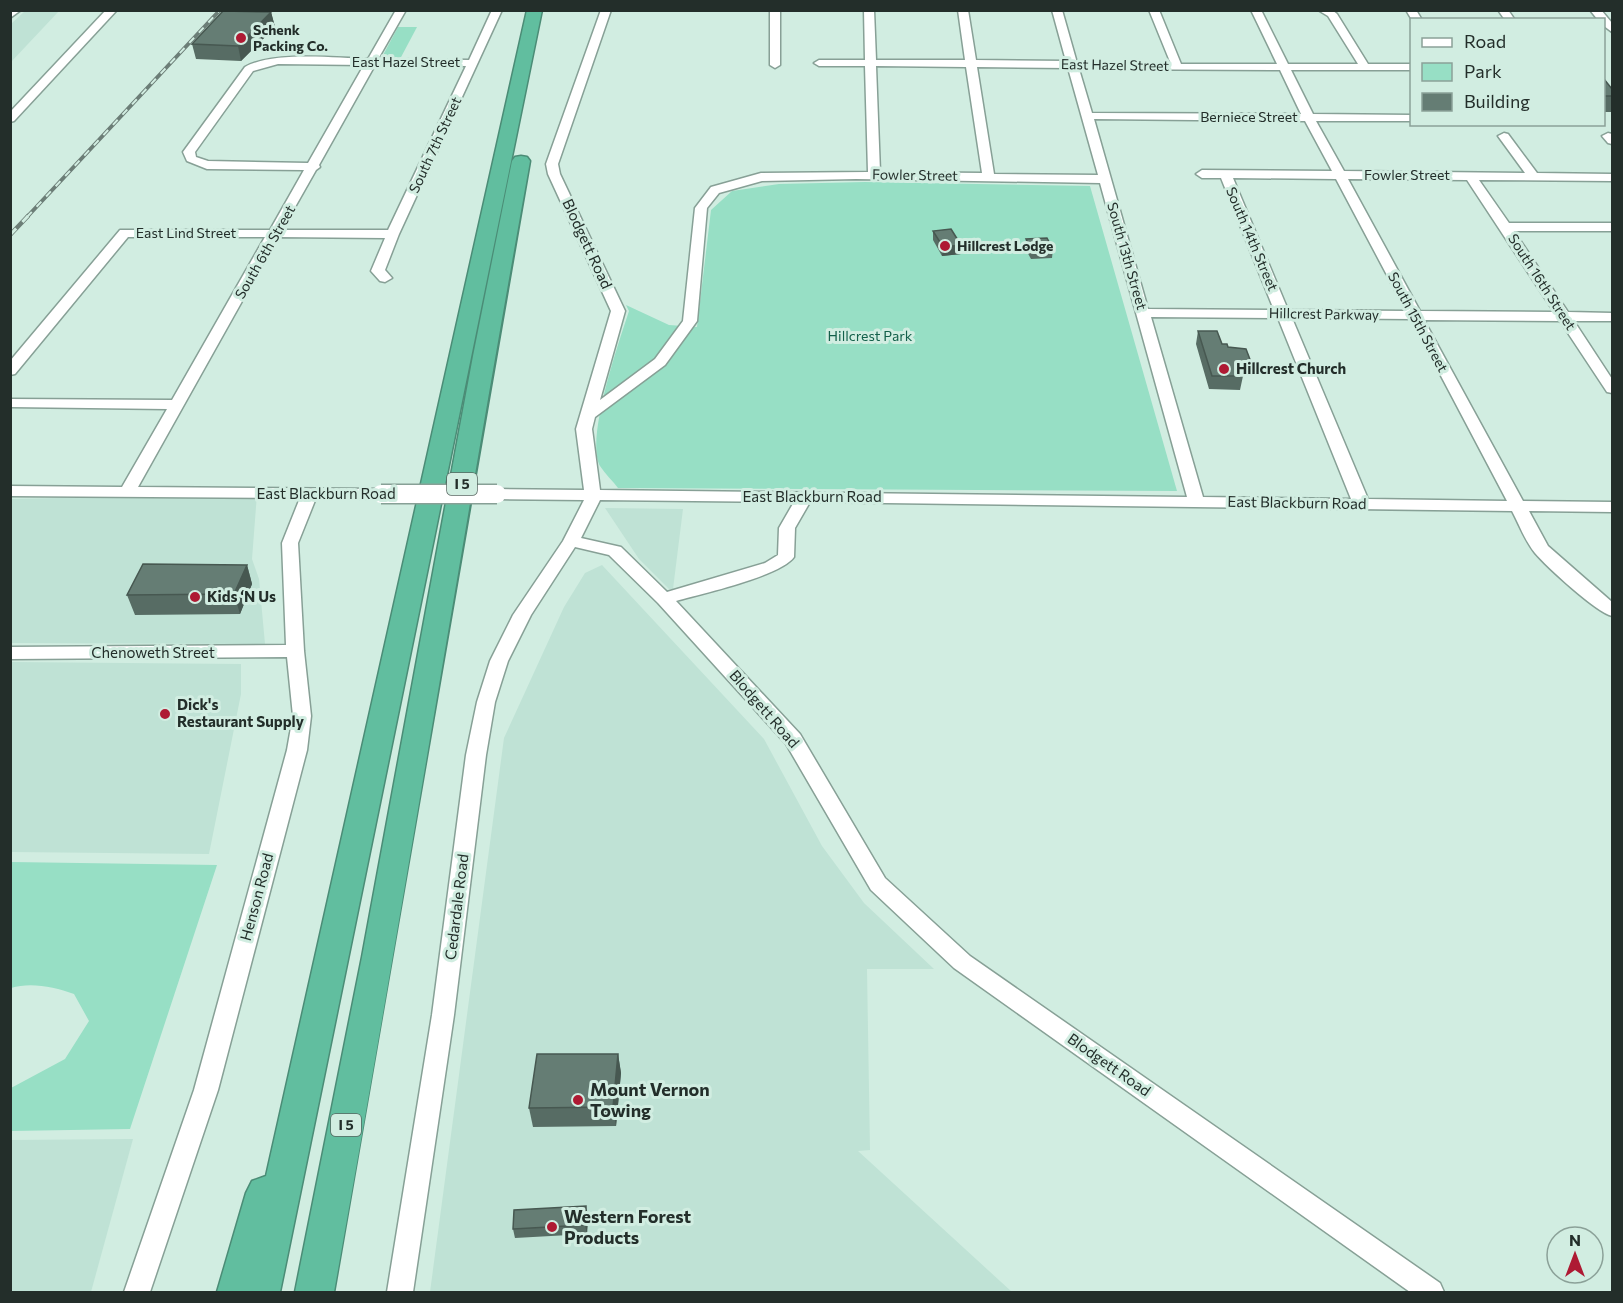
<svg xmlns="http://www.w3.org/2000/svg" width="1623" height="1303" font-family="Commissioner,sans-serif">
<rect width="100%" height="100%" fill="#d1ede1"/>
<!-- built -->
<g fill="#bfe2d5">
<path d="M 25,11 L 59,11 L 11,62 L 11,24 Z"/>
<path d="M 257,494 L 252,559 L 259,579 L 265,644 L 11,643 L 10,499 Z"/>
<path d="M 605,508 L 683,509 L 673,589 L 669,589 L 639,559 Z"/>
<path d="M 602,565 L 764,739 L 822,846 L 864,903 L 934,969 L 867,969 L 870,1150 L 858,1151 L 1012,1292 L 430,1292 L 504,738 L 564,607 L 585,573 Z"/>
<path d="M 11,662 L 241,664 L 241,694 L 209,854 L 11,852 Z"/>
<path d="M 133,1139 L 91,1292 L 11,1292 L 11,1140 Z"/>
</g>
<!-- green -->
<g fill="#97dfc5">
<path d="M 398,27 L 417,27 L 400,59 L 381,59 Z"/>
<path d="M 865,182 L 1090,186 L 1177,491 L 618,488 C 613,481 605,474 600,466 C 585,439 619,342 629,311 L 626,305 L 669,325 L 697,327 L 711,210 L 732,191 L 779,184 Z"/>
<path d="M 11,862 L 217,865 L 130,1129 L 11,1131 L 11,1088 L 65,1059 L 89,1021 L 74,994 C 54,987 31,982 11,988 Z"/>
</g>
<g fill="none" stroke-linecap="round" stroke-linejoin="round">
<!-- minor casing -->
<g stroke="#87a096" stroke-width="3">
<g id="minor">
<path d="M 10,10 L 21,10 L 10,18 Z"/>
<path d="M 106,10 L 117,10 L 14,121 L 10,122 L 10,112 Z"/>
<path d="M 396,10 L 406,10 L 378,59 L 469,60 L 492,10 L 502,10 L 399,234 L 385,270 L 392,278 L 385,282 L 380,281 L 371,271 L 385,238 L 278,237 L 138,487 L 381,489 L 389,494 L 381,499 L 316,498 L 298,543 L 304,651 L 311,716 L 307,750 L 218,1090 L 150,1292 L 124,1292 L 194,1090 L 287,750 L 293,716 L 287,657 L 10,659 L 10,647 L 286,645 L 282,543 L 300,498 L 10,496 L 10,486 L 122,487 L 167,409 L 10,407 L 10,399 L 172,400 L 265,237 L 128,237 L 15,374 L 10,375 L 10,361 L 120,230 L 270,230 L 304,170 L 207,169 L 187,161 L 183,152 L 245,67 C 273,51 336,58 368,59 ZM 278,64 L 364,65 L 308,163 L 208,161 L 196,157 L 195,152 L 253,71 ZM 375,65 L 466,66 L 388,230 L 282,230 L 316,170 L 320,167 L 319,165 Z"/>
<path d="M 601,10 L 611,10 L 558,164 L 560,174 L 625,311 L 600,400 L 655,359 L 683,321 L 695,208 L 711,187 L 761,173 L 868,172 L 865,66 L 819,66 L 814,63 L 819,60 L 865,60 L 864,10 L 874,10 L 876,60 L 965,60 L 958,10 L 968,10 L 976,60 L 1066,61 L 1052,10 L 1062,10 L 1077,63 L 1171,64 L 1149,10 L 1159,10 L 1181,64 L 1277,64 L 1251,10 L 1261,10 L 1288,64 L 1358,64 L 1328,16 L 1318,10 L 1332,10 L 1337,14 L 1368,64 L 1412,64 L 1412,70 L 1291,70 L 1313,114 L 1412,115 L 1412,121 L 1316,121 L 1344,171 L 1525,173 L 1498,136 L 1504,133 L 1508,134 L 1537,173 L 1612,174 L 1612,181 L 1479,180 L 1509,223 L 1612,223 L 1612,231 L 1514,231 L 1568,312 L 1612,313 L 1612,321 L 1574,321 L 1612,379 L 1612,393 L 1607,392 L 1560,321 L 1424,320 L 1523,501 L 1612,502 L 1612,512 L 1529,511 L 1548,546 L 1612,602 L 1612,616 C 1596,612 1547,567 1535,553 C 1525,541 1519,524 1512,511 L 810,502 L 795,528 L 794,557 C 781,576 701,594 676,601 L 800,734 L 885,878 L 970,956 L 1440,1283 L 1444,1292 L 1410,1292 L 954,968 L 871,890 L 786,744 L 658,603 L 609,555 L 575,547 L 531,615 L 508,661 L 495,702 L 486,755 L 454,1015 L 413,1292 L 387,1292 L 432,1015 L 466,755 L 477,702 L 490,661 L 513,615 L 563,541 L 584,500 L 497,499 L 489,494 L 497,489 L 584,490 L 576,429 L 611,311 L 548,174 L 546,164 ZM 876,66 L 966,67 L 982,173 L 880,172 ZM 977,67 L 1068,68 L 1098,175 L 994,174 ZM 1079,69 L 1280,70 L 1301,114 L 1092,113 ZM 1094,119 L 1305,121 L 1332,171 L 1202,170 L 1196,174 L 1202,178 L 1221,178 L 1274,310 L 1148,309 ZM 1233,178 L 1336,179 L 1406,311 L 1288,310 ZM 856,179 L 1100,183 L 1187,497 L 600,490 L 592,429 L 595,417 L 665,365 L 697,321 L 707,208 L 719,193 L 762,181 ZM 1348,179 L 1467,180 L 1554,312 L 1420,311 ZM 1151,317 L 1278,318 L 1351,499 L 1203,497 ZM 1292,318 L 1411,319 L 1507,501 L 1368,499 ZM 600,500 L 794,502 L 779,528 L 778,555 L 765,563 L 667,592 L 621,547 L 581,538 Z"/>
<path d="M 770,10 L 780,10 L 780,65 L 775,68 L 770,65 Z"/>
<path d="M 1406,10 L 1416,10 L 1422,20 L 1412,20 Z"/>
<path d="M 1498,10 L 1508,10 L 1515,20 L 1505,20 Z"/>
<path d="M 1590,10 L 1601,10 L 1612,23 L 1612,32 L 1604,26 L 1604,20 L 1598,20 Z"/>
<path d="M 1608,133 L 1612,134 L 1612,144 L 1608,143 L 1602,136 Z"/>
</g>
</g>
<!-- highway casing -->
<g stroke="#4b8c76" stroke-width="3">
<g id="highway">
<path d="M 527,10 L 542,10 L 280,1292 L 217,1292 L 246,1193 L 252,1181 L 266,1176 Z"/>
<path d="M 521,156 L 527,157 L 530,161 C 462,538 402,915 334,1292 L 295,1292 L 362,957 L 473,356 L 512,161 L 515,157 Z"/>
</g>
</g>
<!-- minor -->
<use href="#minor" fill="#fff" fill-rule="evenodd"/>
<!-- highway -->
<use href="#highway" fill="#61be9f" fill-rule="evenodd"/>
<!-- rail-far1 casing -->
<g stroke="#6c7e77" stroke-width="4">
<path id="rail-far1" d="M 27,217 L 220,10"/>
</g>
<!-- rail casing -->
<g stroke="#6c7e77" stroke-width="4.5">
<path id="rail" d="M 10,235 L 28,216"/>
</g>
<!-- rail-far1 -->
<use href="#rail-far1" stroke="#d1ede1" stroke-width="2" stroke-dasharray="7" stroke-linecap="butt"/>
<!-- rail -->
<use href="#rail" stroke="#d1ede1" stroke-width="3" stroke-dasharray="9" stroke-linecap="butt"/>
<!-- minor-bridge-far1 casing -->
<g stroke="#87a096" stroke-width="16" stroke-linecap="butt">
<path id="minor-bridge-far1" d="M 381,494 L 497,494"/>
</g>
<!-- minor-bridge casing -->
<g stroke="#87a096" stroke-width="21" stroke-linecap="butt">
<path id="minor-bridge" d="M 381,494 L 497,494"/>
</g>
<!-- minor-bridge-far1 -->
<use href="#minor-bridge-far1" stroke="#fff" stroke-width="14"/>
<!-- minor-bridge -->
<use href="#minor-bridge" stroke="#fff" stroke-width="18"/>
</g>
<!-- wall -->
<g fill="#576c64">
<path d="M 271,12 L 275,27 L 241,61 L 196,59 L 192,44 Z"/>
<path d="M 1604,79 L 1612,89 L 1612,112 L 1604,112 Z"/>
<path d="M 933,231 L 961,254 L 942,256 L 933,240 Z"/>
<path d="M 1026,239 L 1053,249 L 1052,258 L 1031,259 L 1025,248 Z"/>
<path d="M 1198,331 L 1228,347 L 1251,362 L 1248,375 L 1243,376 L 1240,390 L 1209,389 L 1196,344 Z"/>
<path d="M 247,565 L 252,584 L 240,614 L 135,615 L 127,595 Z"/>
<path d="M 618,1054 L 621,1073 L 616,1126 L 533,1127 L 529,1108 Z"/>
<path d="M 588,1215 L 587,1234 L 515,1238 L 513,1229 Z"/>
</g>
<!-- shaded-wall -->
<g fill="#475851">
<path d="M 271,12 L 275,27 L 241,61 L 238,46 Z"/>
<path d="M 961,245 L 961,254 L 942,256 L 943,247 Z"/>
<path d="M 1251,362 L 1248,375 L 1243,376 L 1239,363 Z"/>
<path d="M 247,565 L 252,584 L 240,614 L 234,594 Z"/>
<path d="M 618,1054 L 621,1073 L 616,1126 L 613,1107 Z"/>
<path d="M 586,1206 L 588,1215 L 587,1234 L 585,1225 Z"/>
</g>
<!-- building -->
<g fill="#657d74" stroke="#475851" stroke-width="1.5">
<path d="M 223,11 L 271,12 L 238,46 L 192,44 Z"/>
<path d="M 1604,79 L 1612,89 L 1612,96 L 1604,96 Z"/>
<path d="M 951,229 L 961,245 L 943,247 L 933,231 Z"/>
<path d="M 1047,238 L 1053,249 L 1032,250 L 1026,239 Z"/>
<path d="M 1198,331 L 1217,331 L 1222,344 L 1227,344 L 1228,347 L 1246,349 L 1251,362 L 1239,363 L 1243,376 L 1212,376 Z"/>
<path d="M 143,564 L 247,565 L 234,594 L 127,595 Z"/>
<path d="M 537,1054 L 618,1054 L 613,1107 L 529,1108 Z"/>
<path d="M 586,1206 L 585,1225 L 513,1229 L 514,1210 Z"/>
</g>
<!-- markers -->
<g fill="#ae1a33" stroke="#d1ede1" stroke-width="2">
<circle cx="241" cy="38" r="6"/>
<circle cx="945" cy="246" r="6"/>
<circle cx="1224" cy="369" r="6"/>
<circle cx="195" cy="597" r="6"/>
<circle cx="165" cy="714" r="6"/>
<circle cx="578" cy="1100" r="6"/>
<circle cx="552" cy="1227" r="6"/>
</g>
<g text-anchor="middle" stroke-width="6" stroke-linejoin="round" paint-order="stroke">
<!-- far-poi labels -->
<g font-size="14" font-weight="bold" fill="#232e2a" stroke="#d1ede1" text-anchor="start">
<text x="253" y="35">Schenk<tspan x="253" dy="16">Packing Co.</tspan></text>
<text x="957" y="251">Hillcrest Lodge</text>
</g>
<!-- far-street labels -->
<g font-size="14" fill="#232e2a" stroke="#d1ede1">
<text x="406" y="67">East Hazel Street</text>
<text transform="translate(1115 65) rotate(1)" y="5">East Hazel Street</text>
<text x="1249" y="122">Berniece Street</text>
<text transform="translate(435 145) rotate(-65)" y="5">South 7th Street</text>
<text transform="translate(915 175) rotate(1)" y="5">Fowler Street</text>
<text x="1407" y="180">Fowler Street</text>
<text x="186" y="238">East Lind Street</text>
<text transform="translate(1252 239) rotate(67)" y="5">South 14th Street</text>
<text transform="translate(265 252) rotate(-60)" y="5">South 6th Street</text>
<text transform="translate(1127 256) rotate(74)" y="5">South 13th Street</text>
<text transform="translate(1542 282) rotate(57)" y="5">South 16th Street</text>
<text transform="translate(1324 314) rotate(1)" y="5">Hillcrest Parkway</text>
<text transform="translate(1418 322) rotate(62)" y="5">South 15th Street</text>
</g>
<!-- far-park labels -->
<g font-size="14" fill="#13604a" stroke="#d1ede1">
<text x="870" y="341">Hillcrest Park</text>
</g>
<!-- shield labels -->
<g fill="#d1ede1" stroke="#576761" stroke-width="1.5">
<rect x="447" y="473" width="30" height="22" rx="4.5"/>
<rect x="331" y="1114" width="30" height="22" rx="4.5"/>
</g>
<g font-size="14" font-weight="bold" fill="#232e2a">
<text x="462" y="489">I 5</text>
<text x="346" y="1130">I 5</text>
</g>
<!-- street labels -->
<g font-size="15" fill="#232e2a" stroke="#d1ede1">
<text transform="translate(587 244) rotate(65)" y="5">Blodgett Road</text>
<text x="326" y="499">East Blackburn Road</text>
<text x="812" y="502">East Blackburn Road</text>
<text transform="translate(1297 503) rotate(1)" y="5">East Blackburn Road</text>
<text x="153" y="658">Chenoweth Street</text>
<text transform="translate(764 709) rotate(49)" y="5">Blodgett Road</text>
<text transform="translate(257 897) rotate(-75)" y="5">Henson Road</text>
<text transform="translate(457 907) rotate(-83)" y="5">Cedardale Road</text>
<text transform="translate(1109 1065) rotate(35)" y="5">Blodgett Road</text>
</g>
<!-- poi labels -->
<g font-size="15" font-weight="bold" fill="#232e2a" stroke="#d1ede1" text-anchor="start">
<text x="1236" y="374">Hillcrest Church</text>
<text x="207" y="602">Kids ‘N Us</text>
<text x="177" y="710">Dick's<tspan x="177" dy="17">Restaurant Supply</tspan></text>
</g>
<!-- near-poi labels -->
<g font-size="18" font-weight="bold" fill="#232e2a" stroke="#d1ede1" text-anchor="start">
<text x="590" y="1096">Mount Vernon<tspan x="590" dy="21">Towing</tspan></text>
<text x="564" y="1223">Western Forest<tspan x="564" dy="21">Products</tspan></text>
</g>
</g>
<!-- border -->
<rect width="1623" height="1303" fill="none" stroke="#232e2a" stroke-width="24"/>
<!-- legend -->
<rect x="1410" y="18" width="195" height="108" fill="#d1ede1" stroke="#8ba198" stroke-width="1.5"/>
<rect x="1422" y="38" width="30" height="9" fill="#ffffff" stroke="#8ba198" stroke-width="1.5"/>
<text x="1464" y="48" font-size="18" fill="#232e2a">Road</text>
<rect x="1422" y="63" width="30" height="18" fill="#97dfc5" stroke="#8ba198" stroke-width="1.5"/>
<text x="1464" y="78" font-size="18" fill="#232e2a">Park</text>
<rect x="1422" y="93" width="30" height="18" fill="#657d74" stroke="#8ba198" stroke-width="1.5"/>
<text x="1464" y="108" font-size="18" fill="#232e2a">Building</text>
<!-- north arrow -->
<g transform="translate(1575 1255)"><circle r="28" fill="#d1ede1" stroke="#8ba198" stroke-width="1.5"/>
<path d="M0-4.5L10 22L0 15L-10 22Z" fill="#ae1a33"/>
<text y="-9" font-size="16" font-weight="bold" text-anchor="middle" fill="#232e2a">N</text>
</g>
</svg>
